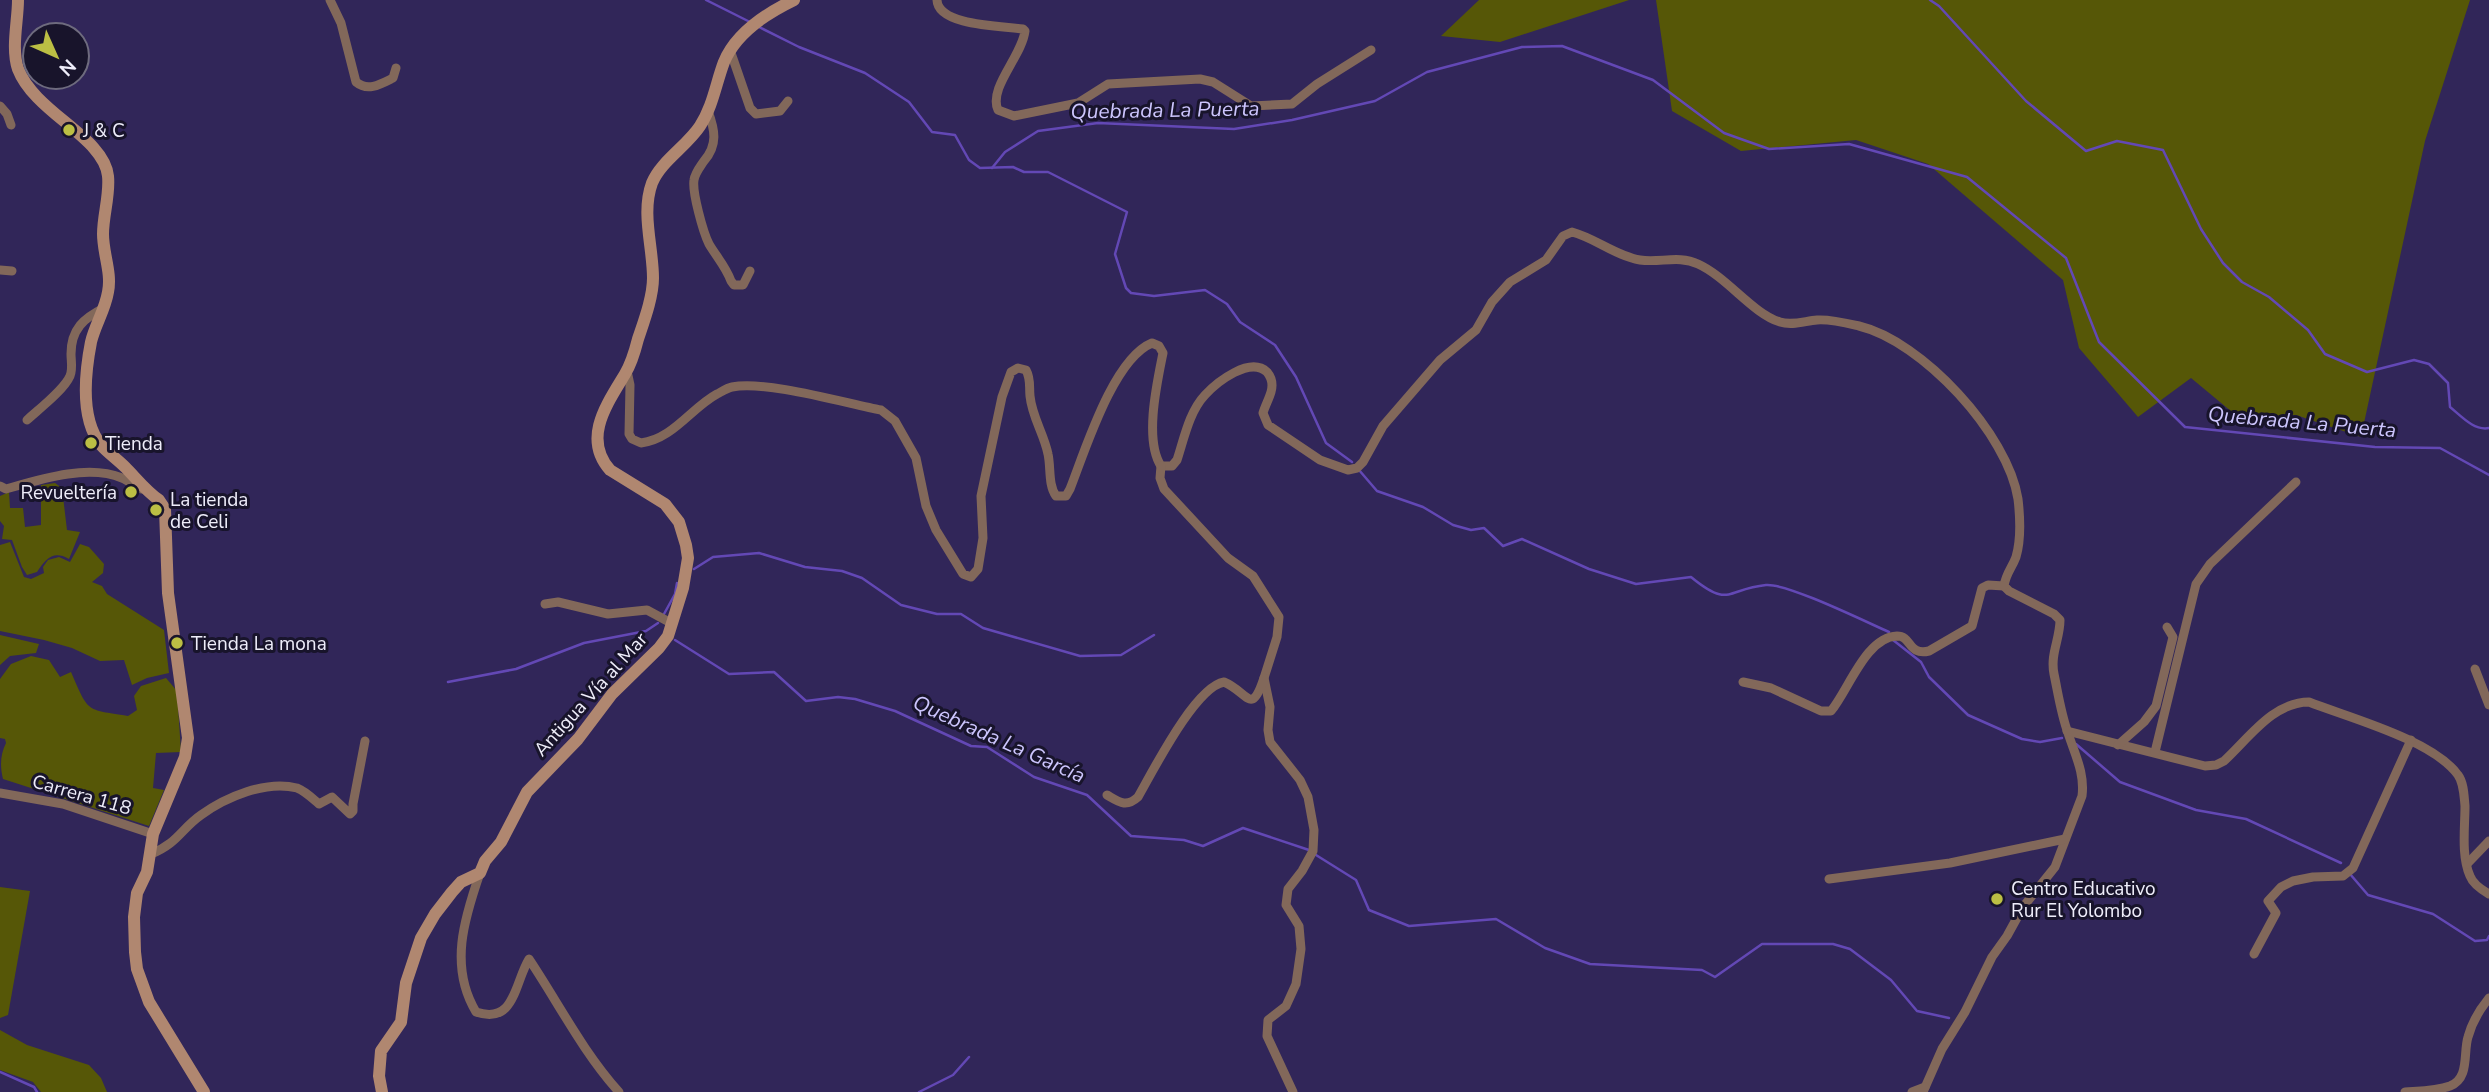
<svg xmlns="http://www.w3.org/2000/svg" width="2489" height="1092" font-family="'Nunito Sans',sans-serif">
<rect width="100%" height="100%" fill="#312659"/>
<!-- green -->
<g fill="#565707">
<path d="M 1479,0 L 1629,0 L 1500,42 L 1441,36 Z"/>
<path d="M 1656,0 L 2470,0 L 2425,141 L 2361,437 L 2296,415 L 2238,417 L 2191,378 L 2138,417 L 2079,348 L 2063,280 L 1928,164 L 1856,140 L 1741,151 L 1672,111 Z"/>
<path d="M 55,483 L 62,488 L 67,530 L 80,532 L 69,559 C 53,550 46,559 37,572 L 27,575 L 22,567 L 12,540 L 2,539 L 4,526 L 0,521 L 0,496 L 9,492 L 10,508 L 23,508 L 25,527 L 41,525 L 41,485 Z"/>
<path d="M 10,542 L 24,577 L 31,579 L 44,573 L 43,567 L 48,560 L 59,557 L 70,562 L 80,544 L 89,547 L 104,564 L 103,573 L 92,582 L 102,586 L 107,594 L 164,630 L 169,673 L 147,678 L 132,685 L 124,660 L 100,661 L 72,648 L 44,640 L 0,631 L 0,545 Z"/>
<path d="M 0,635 L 39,644 L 36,653 L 10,656 L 0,665 Z"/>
<path d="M 31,656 L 49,660 L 60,677 L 71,672 C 89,713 85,709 128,716 L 137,710 L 134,696 L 141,686 L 166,678 L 177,691 L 181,752 L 156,753 L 153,788 L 164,790 L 149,826 L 3,779 C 0,767 0,755 6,743 L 5,739 L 0,738 L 0,679 L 11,664 Z"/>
<path d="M 0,887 L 30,891 L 8,1015 L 0,1018 Z"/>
<path d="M 0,1030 L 27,1045 L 89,1065 L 101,1078 L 107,1092 L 41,1092 L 33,1082 L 0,1070 Z"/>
</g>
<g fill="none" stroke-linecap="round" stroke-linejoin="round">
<!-- stream -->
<g stroke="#6348b5" stroke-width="2.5">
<path d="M 706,0 L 750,22"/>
<path d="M 1930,0 L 1939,6 L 2026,101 L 2086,151 L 2117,141 L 2163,150 L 2201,229 L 2223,263 L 2242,282 L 2269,297 L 2308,330 L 2325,354 L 2367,372 L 2414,360 L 2429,364 L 2448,383 L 2450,407 C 2461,416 2474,431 2489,428"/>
<path d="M 759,27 L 799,47 L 865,73 L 909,102 L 932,132 L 955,135 L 969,160 L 980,168 L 1013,167 L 1024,172 L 1048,172 L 1127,212 L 1115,254 L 1126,288 L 1131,293 L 1154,296 L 1205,290 L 1227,304 L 1240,322 L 1275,345 L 1296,377 L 1326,443 L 1352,462"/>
<path d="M 992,168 L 1005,152 L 1038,131 L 1098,123 L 1234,129 L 1292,120 L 1375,101 L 1427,72 L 1522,47 L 1562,46 L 1653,80 L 1724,133 L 1769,149 L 1849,144 L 1967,177 L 2066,258 L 2099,342 L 2185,427 L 2375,447 L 2440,448 L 2489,475"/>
<path d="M 1359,470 L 1377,491 L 1423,507 L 1453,525 L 1471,530 L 1484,528 L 1503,546 L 1522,539 L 1589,569 L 1636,584 L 1691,577 C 1730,609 1726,589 1766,585 C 1787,583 1866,622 1889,632"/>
<path d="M 694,569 L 713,557 L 759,553 L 805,567 L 842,571 L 862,578 L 901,605 L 937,614 L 961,614 L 983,628 L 1080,656 L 1121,655 L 1154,635"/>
<path d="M 664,614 L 675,594 L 677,583"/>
<path d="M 675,640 L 729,674 L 774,672 L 806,701 L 838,697 L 855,699 L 895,711 L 971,746 L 987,747 L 1034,777 L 1087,795 L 1131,836 L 1184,840 L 1203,846 L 1243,828 L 1309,850"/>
<path d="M 1893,640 L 1921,662 L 1929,677 L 1968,715 L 2022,739 L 2040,742 L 2062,738"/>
<path d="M 448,682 L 516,669 L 584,643 L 646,631 L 658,623"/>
<path d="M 2076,744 L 2120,782 L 2196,810 L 2246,819 L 2341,863"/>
<path d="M 1316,855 L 1356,880 L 1369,910 L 1409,926 L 1496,919 L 1545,948 L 1590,964 L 1702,970 L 1715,977 L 1762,944 L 1833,944 L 1850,949 L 1891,980 L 1917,1011 L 1949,1018"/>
<path d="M 2350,874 L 2368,895 L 2433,914 L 2475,941 L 2487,940 L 2489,936"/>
<path d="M 0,1072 L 34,1087 L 37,1092"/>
<path d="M 919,1092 L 953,1075 L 969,1057"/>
</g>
<!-- street -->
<g stroke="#82685a" stroke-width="9">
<path d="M 330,0 L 341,23 L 356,82 C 368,92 381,84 393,78 L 396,68"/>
<path d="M 937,0 C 938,26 1003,26 1023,29 L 1025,31 C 1022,56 988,88 998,110 L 1014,116 L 1078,103 L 1108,84 L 1200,79 L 1213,82 L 1251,106 L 1292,104 L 1317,84 L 1371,50"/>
<path d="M 730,50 L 750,108 L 756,114 L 780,111 L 788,101"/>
<path d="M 0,106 L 7,114 L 11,125"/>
<path d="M 708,111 C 715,130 718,145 704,161 C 700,167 695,173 694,180 C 692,192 703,232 709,244 C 716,256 726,267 731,281 L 734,285 L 743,285 L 750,271"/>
<path d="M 0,270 L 12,271"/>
<path d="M 627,371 L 630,385 L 629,434 L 632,439 L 641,443 C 673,439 691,408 717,394 C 721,392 727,388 732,387 C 765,380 845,403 881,410 L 895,421 L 916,458 L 926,506 L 936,530 L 963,574 L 971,577 L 978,569 L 983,538 L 981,496 L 1002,397 L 1011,372 L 1018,368 L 1026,370 C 1031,379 1029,386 1030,396 C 1032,417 1044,434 1048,454 C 1051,467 1048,485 1056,496 L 1066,496 L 1070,489 C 1085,451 1113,359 1152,343 L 1159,346 L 1163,353 C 1157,383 1144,440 1161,466 L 1172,466 L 1177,460 C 1184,439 1189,412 1205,395 C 1217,382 1250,356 1267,372 C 1272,378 1273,385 1271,392 C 1269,399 1265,406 1263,413 L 1268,425 L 1320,460 L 1348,470 L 1357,468 L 1363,462 L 1383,426 L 1440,360 L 1476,330 L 1492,302 L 1510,282 L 1546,260 L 1563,236 L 1572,232 C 1595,238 1616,256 1640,260 C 1660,263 1679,255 1698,264 C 1727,277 1753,314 1780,322 C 1792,326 1805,321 1817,320 C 1830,319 1846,323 1859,326 C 1922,341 2008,434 2018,499 C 2020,516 2021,540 2016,557 C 2012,568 2006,573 2004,586 L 2009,591 L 2054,614 L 2060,620 C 2060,639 2050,654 2054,674 C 2058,693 2061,714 2068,733 C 2075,755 2085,773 2082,796 L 2055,867 L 2023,907 L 2007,936 L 1992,957 L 1965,1012 L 1942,1049 L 1923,1092"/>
<path d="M 27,420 C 39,409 64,390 70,376 C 73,369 71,361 71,354 C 71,329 84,318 104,308"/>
<path d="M 1161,466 L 1160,478 L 1164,489 L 1228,558 L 1253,576 L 1279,617 L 1277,637 L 1264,678 L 1270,707 L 1268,730 L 1270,742 L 1300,780 L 1308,797 L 1314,830 L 1313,851 L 1302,871 L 1288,889 L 1286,905 L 1299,926 L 1301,949 L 1296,984 L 1286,1006 L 1268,1020 L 1267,1036 L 1293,1092"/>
<path d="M 0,486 L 6,489 C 41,479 88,464 122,478 C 129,481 135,486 142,489"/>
<path d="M 545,604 L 558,602 L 608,614 L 647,610 L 671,623"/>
<path d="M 2475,669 L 2489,705"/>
<path d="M 1743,682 L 1771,688 L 1821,711 L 1831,711 C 1849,689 1866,637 1897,636 C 1912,636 1908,656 1929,651 L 1972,626 L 1982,588 L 1988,585 L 2004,586"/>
<path d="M 2067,731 L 2205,766 L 2216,765 L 2224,761 C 2249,738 2273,702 2309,702 C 2350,718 2433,740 2458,775 C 2464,783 2464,796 2465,806 C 2465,827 2461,856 2470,876 C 2473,884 2482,890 2489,894"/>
<path d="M 2118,745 L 2144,722 L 2156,706 L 2173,637 L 2167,627"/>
<path d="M 2155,752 L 2196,584 L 2210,564 L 2296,482"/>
<path d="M 0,793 L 63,804 L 153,834"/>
<path d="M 1107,795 C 1119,802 1126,808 1138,797 C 1153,771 1195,687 1224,682 C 1248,692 1251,717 1264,678"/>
<path d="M 151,854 C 178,843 181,829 201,815 C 226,797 266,780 297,788 C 305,791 312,798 319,804 L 332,797 L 350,814 L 353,811 L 353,804 L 365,741"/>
<path d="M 2467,864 L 2489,841"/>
<path d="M 480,873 C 464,919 449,967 476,1012 C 515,1025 514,984 529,959 C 559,1004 583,1052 619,1092"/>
<path d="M 1829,879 L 1950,863 L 2065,839"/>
<path d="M 2254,954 L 2276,913 L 2268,901 L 2281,887 L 2293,881 L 2313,877 L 2343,876 L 2353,868 L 2411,740"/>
<path d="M 1912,1092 L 1925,1087"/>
<path d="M 2405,1092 C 2419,1091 2436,1091 2450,1086 C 2470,1078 2463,1053 2468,1037 C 2472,1022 2480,1009 2489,998"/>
</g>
<!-- secondary -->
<g stroke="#b08770" stroke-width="12">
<path d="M 18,0 C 18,21 11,48 18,69 C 35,113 104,137 108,176 C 110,195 103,215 103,234 C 103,254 112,273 108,292 C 105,310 95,325 91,342 C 85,373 80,419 101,445 C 108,453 117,459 125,467 C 136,478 146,491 159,500 L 165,509 L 168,593 L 188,738 L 185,757 L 153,834 L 147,872 L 137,893 L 134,917 L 135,952 L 137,969 L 149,1002 L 204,1092"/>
<path d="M 382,1092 L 379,1076 L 381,1051 L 401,1022 L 406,983 L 421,938 L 435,914 L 452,892 L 461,882 L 480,873 L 485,861 L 501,842 L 527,792 L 578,739 L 612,694 L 659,648 L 668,636 L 683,588 L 688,558 L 686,545 L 679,522 L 665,504 L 610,470 C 582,438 607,404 625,374 C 631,364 635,351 638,339 C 644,321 653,297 653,278 C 653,247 641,213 652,183 C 661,161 687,146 700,126 C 713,106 716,83 724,62 C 736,33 767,13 794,0"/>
</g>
</g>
<!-- markers -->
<g fill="#bcbf44" stroke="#18142b" stroke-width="2.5">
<circle cx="69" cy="130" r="7"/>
<circle cx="91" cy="443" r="7"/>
<circle cx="131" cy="492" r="7"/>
<circle cx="156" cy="510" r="7"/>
<circle cx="177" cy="643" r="7"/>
<circle cx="1997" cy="899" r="7"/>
</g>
<g text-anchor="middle" stroke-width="6" stroke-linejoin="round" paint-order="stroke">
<!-- poi labels -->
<g font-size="19" fill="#eeedfa" stroke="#18142b" text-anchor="start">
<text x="83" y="137">J &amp; C</text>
<text x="105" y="450">Tienda</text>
<text x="117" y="499" text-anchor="end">Revueltería</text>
<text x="170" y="506">La tienda<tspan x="170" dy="22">de Celi</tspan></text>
<text x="191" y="650">Tienda La mona</text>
<text x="2011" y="895">Centro Educativo<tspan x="2011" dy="22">Rur El Yolombo</tspan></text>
</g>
<!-- street labels -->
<g font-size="19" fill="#eeedfa" stroke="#18142b">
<text transform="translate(590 694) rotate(-48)" y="7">Antigua Vía al Mar</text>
<text transform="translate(82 794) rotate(16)" y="7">Carrera 118</text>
</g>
<!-- water labels -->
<g font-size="21" font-style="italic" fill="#ccc5fd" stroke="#18142b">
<text transform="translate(1165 110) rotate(-1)" y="7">Quebrada La Puerta</text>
<text transform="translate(2302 422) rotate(5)" y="7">Quebrada La Puerta</text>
<text transform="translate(999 739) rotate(24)" y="7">Quebrada La García</text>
</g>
</g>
<!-- north arrow -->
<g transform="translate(56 56) rotate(135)"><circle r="33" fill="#18142b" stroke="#6e6b7e" stroke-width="2"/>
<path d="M0-5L12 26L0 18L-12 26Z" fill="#bcbf44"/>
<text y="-10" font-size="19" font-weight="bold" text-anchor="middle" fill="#eeedfa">N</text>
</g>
</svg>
